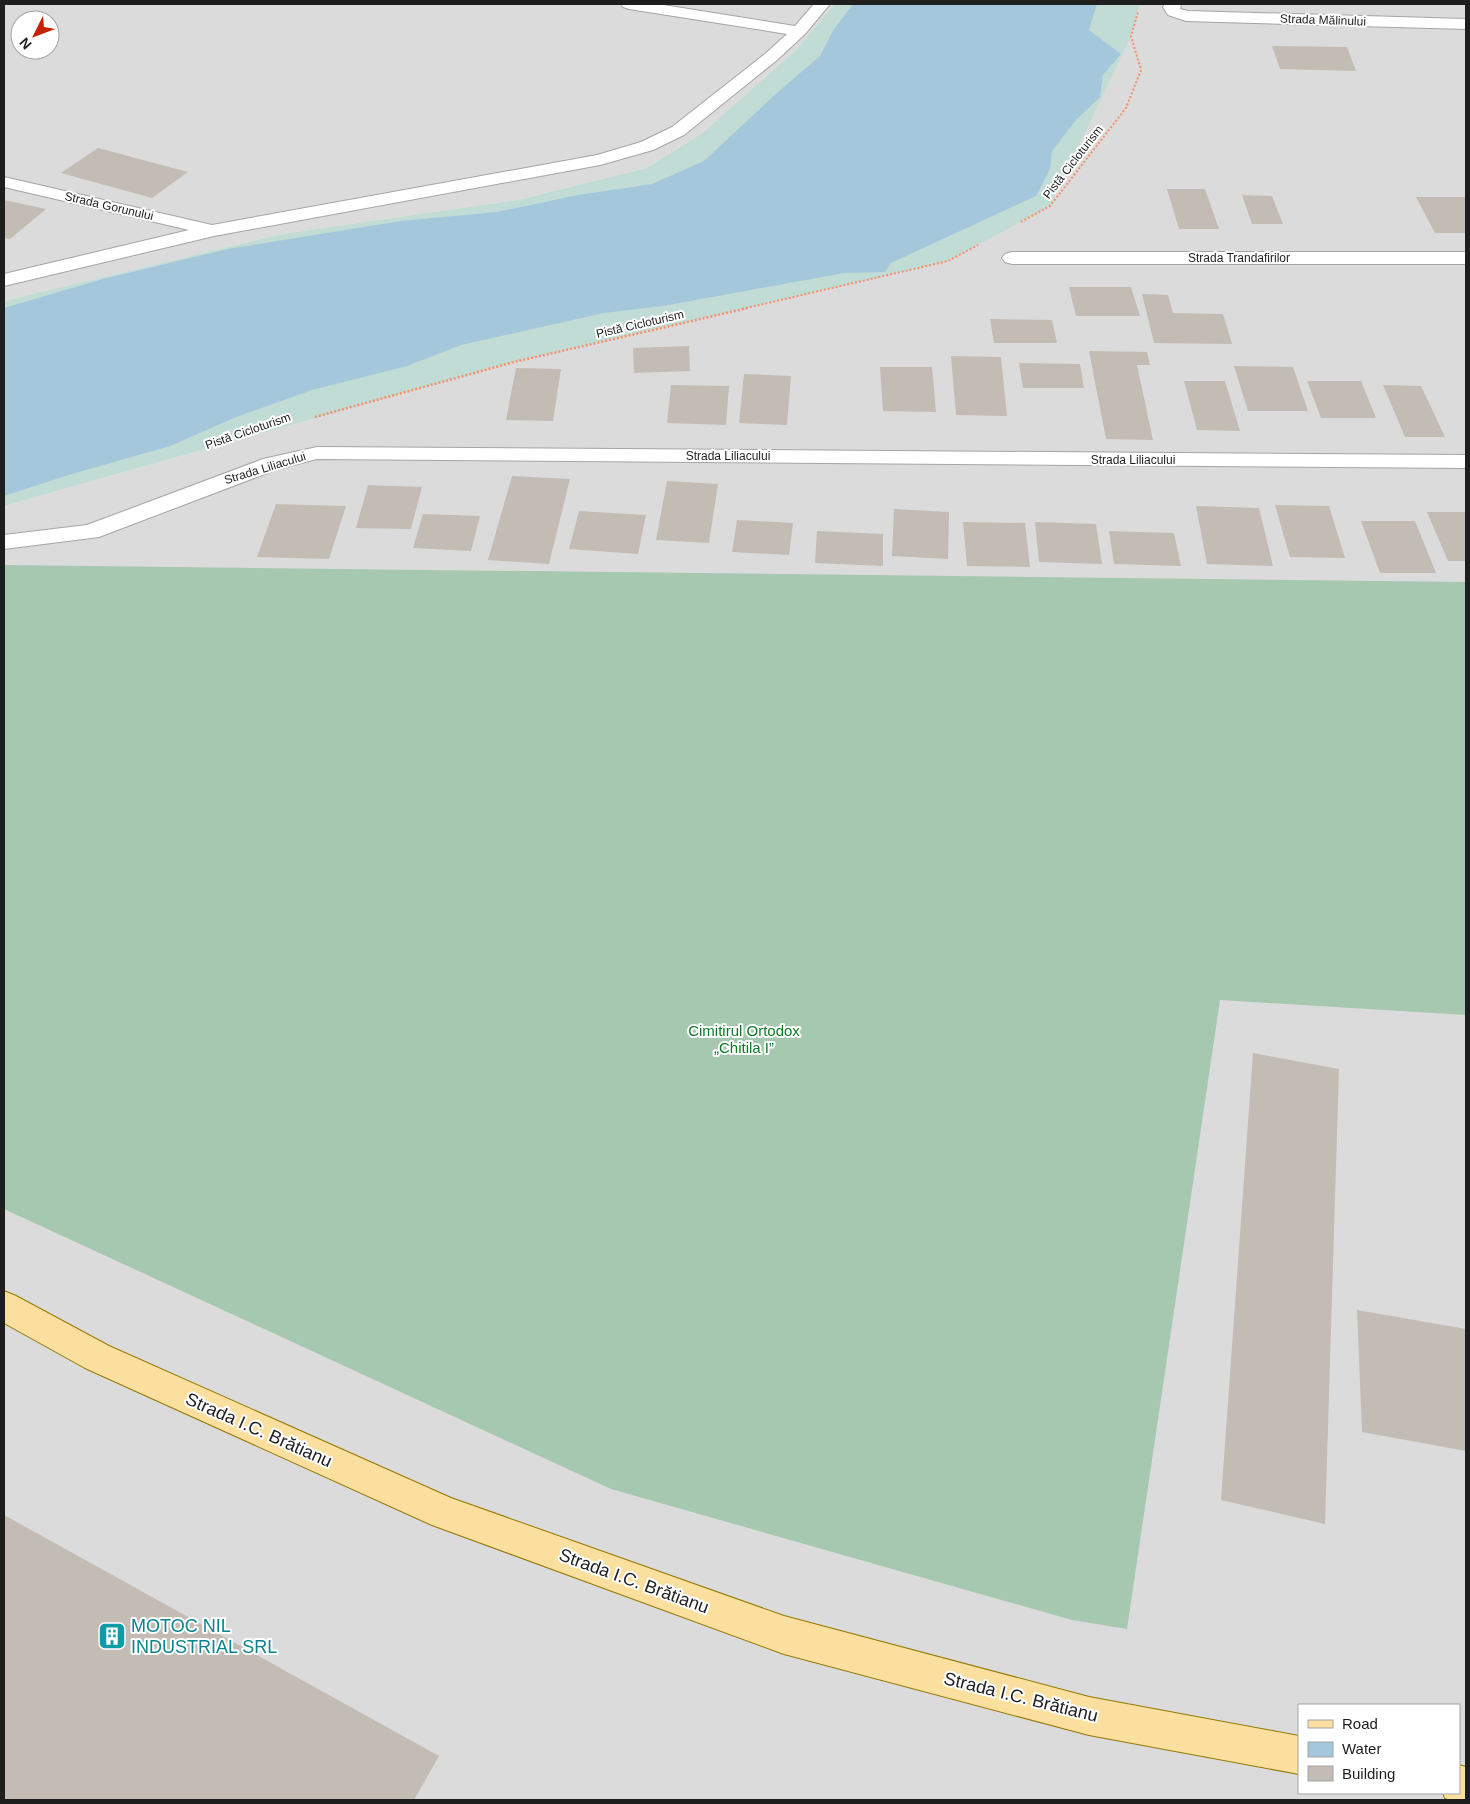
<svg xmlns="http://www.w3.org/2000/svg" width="1470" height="1804" font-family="Helvetica,sans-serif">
<rect width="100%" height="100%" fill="#efede4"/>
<!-- residential -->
<g fill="#dcdbdb" fill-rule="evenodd">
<path d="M 4,4 L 835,4 L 796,50 L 701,134 L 647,168 L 517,200 L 282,234 L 4,301 ZM 20,20 L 50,20 L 50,50 L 20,50 Z"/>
<path d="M 1140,4 L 1466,4 L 1466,1800 L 4,1800 L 4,506 L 514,362 L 776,300 L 1131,36 ZM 1299,1705 L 1459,1705 L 1459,1793 L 1299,1793 Z"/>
</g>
<!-- wetland -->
<path fill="#c1dcd4" d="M 835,4 L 1140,4 L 1131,36 L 1050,206 L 948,261 L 514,362 L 4,506 L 4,301 L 282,234 L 517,200 L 647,168 L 701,134 L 796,50 Z"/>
<!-- cemetery -->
<path fill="#a6c7b0" d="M 4,565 L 1466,582 L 1466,1015 L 1220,1000 L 1127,1629 L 1072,1620 L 611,1489 L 4,1209 Z"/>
<!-- water -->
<path fill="#a5c7dc" d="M 853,4 L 1097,4 L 1089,30 L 1121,54 L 1103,75 L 1100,97 L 1076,120 L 1052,151 L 1050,169 L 1036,196 L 891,263 L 885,272 L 844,273 L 663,306 L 604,313 L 461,345 L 407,366 L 312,390 L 234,418 L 170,446 L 72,474 L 4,496 L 4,308 L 103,279 L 228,249 L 401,221 L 497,212 L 578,195 L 652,184 L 704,161 L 779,91 L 820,56 L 834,29 Z"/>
<!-- building -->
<g fill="#c3bcb4">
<path d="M 1272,46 L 1347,47 L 1356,71 L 1280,69 Z"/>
<path d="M 98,148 L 188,172 L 152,198 L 61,173 Z"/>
<path d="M 1167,189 L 1205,189 L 1219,229 L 1179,229 Z"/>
<path d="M 1242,195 L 1272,196 L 1283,224 L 1252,224 Z"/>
<path d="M 1416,197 L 1466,197 L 1466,233 L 1435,233 Z"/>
<path d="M 4,200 L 46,209 L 10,239 L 4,238 Z"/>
<path d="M 1069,287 L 1131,287 L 1140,316 L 1076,316 Z"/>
<path d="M 1142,294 L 1168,295 L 1173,313 L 1223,314 L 1232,344 L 1154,343 Z"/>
<path d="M 990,319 L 1052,320 L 1057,343 L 994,343 Z"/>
<path d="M 689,346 L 690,371 L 634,373 L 633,348 Z"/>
<path d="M 1089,351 L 1147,352 L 1150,365 L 1137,365 L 1153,440 L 1106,439 Z"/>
<path d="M 951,356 L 1001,357 L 1007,416 L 956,415 Z"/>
<path d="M 1019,363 L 1080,364 L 1084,388 L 1023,388 Z"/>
<path d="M 1234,366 L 1293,367 L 1308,411 L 1248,411 Z"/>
<path d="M 880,367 L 932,367 L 936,412 L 883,411 Z"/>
<path d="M 516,368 L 561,369 L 553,421 L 506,420 Z"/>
<path d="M 744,374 L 791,376 L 787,425 L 739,423 Z"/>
<path d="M 1184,381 L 1225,381 L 1240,431 L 1197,430 Z"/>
<path d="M 1307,381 L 1361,381 L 1376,418 L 1321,418 Z"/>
<path d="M 671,385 L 729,386 L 726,425 L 667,423 Z"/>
<path d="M 1383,385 L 1421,386 L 1445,437 L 1405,437 Z"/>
<path d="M 512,476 L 570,479 L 549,564 L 488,560 Z"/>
<path d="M 667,481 L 718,484 L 709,543 L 656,540 Z"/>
<path d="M 368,485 L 422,487 L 411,529 L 356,528 Z"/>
<path d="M 276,504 L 346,506 L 329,559 L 257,557 Z"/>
<path d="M 1275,505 L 1329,506 L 1345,558 L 1290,557 Z"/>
<path d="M 1196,506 L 1259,508 L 1273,566 L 1207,564 Z"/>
<path d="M 894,509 L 949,512 L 948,559 L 892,556 Z"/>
<path d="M 579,511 L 646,515 L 638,554 L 569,549 Z"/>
<path d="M 1427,512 L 1466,512 L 1466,561 L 1448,561 Z"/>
<path d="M 423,514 L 480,516 L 471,551 L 413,548 Z"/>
<path d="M 737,520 L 793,523 L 789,555 L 732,552 Z"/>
<path d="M 1361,521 L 1415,521 L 1436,573 L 1380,573 Z"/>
<path d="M 963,522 L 1025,523 L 1030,567 L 967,566 Z"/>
<path d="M 1035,522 L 1096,524 L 1102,564 L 1039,562 Z"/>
<path d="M 817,531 L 883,534 L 883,566 L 815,563 Z"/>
<path d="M 1109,531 L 1174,533 L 1181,566 L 1114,564 Z"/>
<path d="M 1253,1053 L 1339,1069 L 1325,1524 L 1221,1500 Z"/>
<path d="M 1357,1310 L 1466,1329 L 1466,1451 L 1362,1432 Z"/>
<path d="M 4,1515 L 439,1756 L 414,1800 L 4,1800 Z"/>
</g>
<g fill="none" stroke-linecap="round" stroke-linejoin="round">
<!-- minor casing -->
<g stroke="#a5a5a5" stroke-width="2">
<g id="minor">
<path d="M 621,4 L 657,4 L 795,26 L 814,4 L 830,4 L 805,34 L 777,60 L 684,135 L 653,150 L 600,165 L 214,236 L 4,286 L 4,274 L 189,230 L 4,187 L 4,177 L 212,225 L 597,155 L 641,142 L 672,127 L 765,54 L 787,34 L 629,9 L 623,7 Z"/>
<path d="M 1165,4 L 1181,4 L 1180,9 L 1188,11 L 1466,19 L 1466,29 L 1186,21 L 1168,15 L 1163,7 Z"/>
<path d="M 1012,252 L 1466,252 L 1466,264 L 1012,264 L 1005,262 L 1002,258 L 1005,254 Z"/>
<path d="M 317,447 L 1466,455 L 1466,468 L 317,459 L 278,469 L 99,537 L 4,549 L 4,535 L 87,525 L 263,459 Z"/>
</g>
</g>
<!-- major casing -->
<g stroke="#947903" stroke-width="2">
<g id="major">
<path d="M 4,1291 L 16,1296 L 109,1346 L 451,1498 L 784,1616 L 1089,1697 L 1299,1736 L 1299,1774 L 1089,1735 L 784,1654 L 432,1525 L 85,1368 L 4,1323 Z"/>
<path d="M 1459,1765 L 1466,1767 L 1466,1800 L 1451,1800 L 1445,1798 L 1443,1793 L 1459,1793 Z"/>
</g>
</g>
<!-- path-far1 -->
<g stroke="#f78f6d" stroke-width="2" stroke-dasharray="2 2" stroke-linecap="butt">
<path d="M 1021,222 L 1050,206 L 1126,108 L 1141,70 L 1131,36 L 1138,12"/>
<path d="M 742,309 L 948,261 L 978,245"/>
</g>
<!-- path -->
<path stroke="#f78f6d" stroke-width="2.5" stroke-dasharray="2 2" stroke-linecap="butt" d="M 315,417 L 514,362 L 748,308"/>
<!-- minor -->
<use href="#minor" fill="#fff" fill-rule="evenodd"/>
<!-- major -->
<use href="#major" fill="#fadf9e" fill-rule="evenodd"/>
</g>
<!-- icons -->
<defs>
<g id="building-square" transform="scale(1.4375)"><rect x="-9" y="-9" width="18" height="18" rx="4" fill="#0f9aa8" stroke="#fff"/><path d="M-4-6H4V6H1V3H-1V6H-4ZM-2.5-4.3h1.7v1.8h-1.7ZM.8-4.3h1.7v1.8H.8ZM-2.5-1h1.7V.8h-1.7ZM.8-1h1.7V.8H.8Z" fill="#fff"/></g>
</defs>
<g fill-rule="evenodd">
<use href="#building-square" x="112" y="1636"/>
</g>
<g text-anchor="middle" stroke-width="4" stroke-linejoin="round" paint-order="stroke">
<!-- far-street labels -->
<g font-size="12" fill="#1e1e1e" stroke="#fff">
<text transform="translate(1323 20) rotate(2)" y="4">Strada Mălinului</text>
<text transform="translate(1073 162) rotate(-52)" y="4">Pistă Cicloturism</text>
<text transform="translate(109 206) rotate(13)" y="4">Strada Gorunului</text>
<text x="1239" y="262">Strada Trandafirilor</text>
<text transform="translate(640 324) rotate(-13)" y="4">Pistă Cicloturism</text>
<text transform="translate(248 431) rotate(-19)" y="4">Pistă Cicloturism</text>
<text x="728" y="460">Strada Liliacului</text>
<text x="1133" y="464">Strada Liliacului</text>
<text transform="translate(265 468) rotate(-17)" y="4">Strada Liliacului</text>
</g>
<!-- park labels -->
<g font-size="15" fill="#0e7a26" stroke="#fff">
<text x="744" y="1036">Cimitirul Ortodox<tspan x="744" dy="17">„Chitila I”</tspan></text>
</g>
<!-- near-street labels -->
<g font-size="18" fill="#1e1e1e" stroke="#fff">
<text transform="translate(259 1430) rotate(24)" y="6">Strada I.C. Brătianu</text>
<text transform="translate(634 1581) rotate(20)" y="6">Strada I.C. Brătianu</text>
<text transform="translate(1021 1697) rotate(14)" y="6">Strada I.C. Brătianu</text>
</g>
<!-- near-culture labels -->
<g font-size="18" fill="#0d838f" stroke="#fff" text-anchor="start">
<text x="131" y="1632">MOTOC NIL<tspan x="131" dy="21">INDUSTRIAL SRL</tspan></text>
</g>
</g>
<!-- border -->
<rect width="1470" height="1804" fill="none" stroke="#1e1e1e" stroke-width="10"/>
<!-- legend -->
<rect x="1298" y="1704" width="162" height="90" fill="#ffffff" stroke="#a5a5a5"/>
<rect x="1308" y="1720" width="25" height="8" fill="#fadf9e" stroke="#a5a5a5"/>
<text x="1342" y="1729" font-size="15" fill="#1e1e1e">Road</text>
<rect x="1308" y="1742" width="25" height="15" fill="#a5c7dc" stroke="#a5a5a5"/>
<text x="1342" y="1754" font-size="15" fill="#1e1e1e">Water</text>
<rect x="1308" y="1766" width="25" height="15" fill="#c3bcb4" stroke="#a5a5a5"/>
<text x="1342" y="1779" font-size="15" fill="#1e1e1e">Building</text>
<!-- north arrow -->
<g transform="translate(35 35) rotate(228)"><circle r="24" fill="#ffffff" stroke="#a5a5a5"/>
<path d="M0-4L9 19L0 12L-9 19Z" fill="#c72104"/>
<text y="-8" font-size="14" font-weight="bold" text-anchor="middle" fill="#1e1e1e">N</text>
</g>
</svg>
